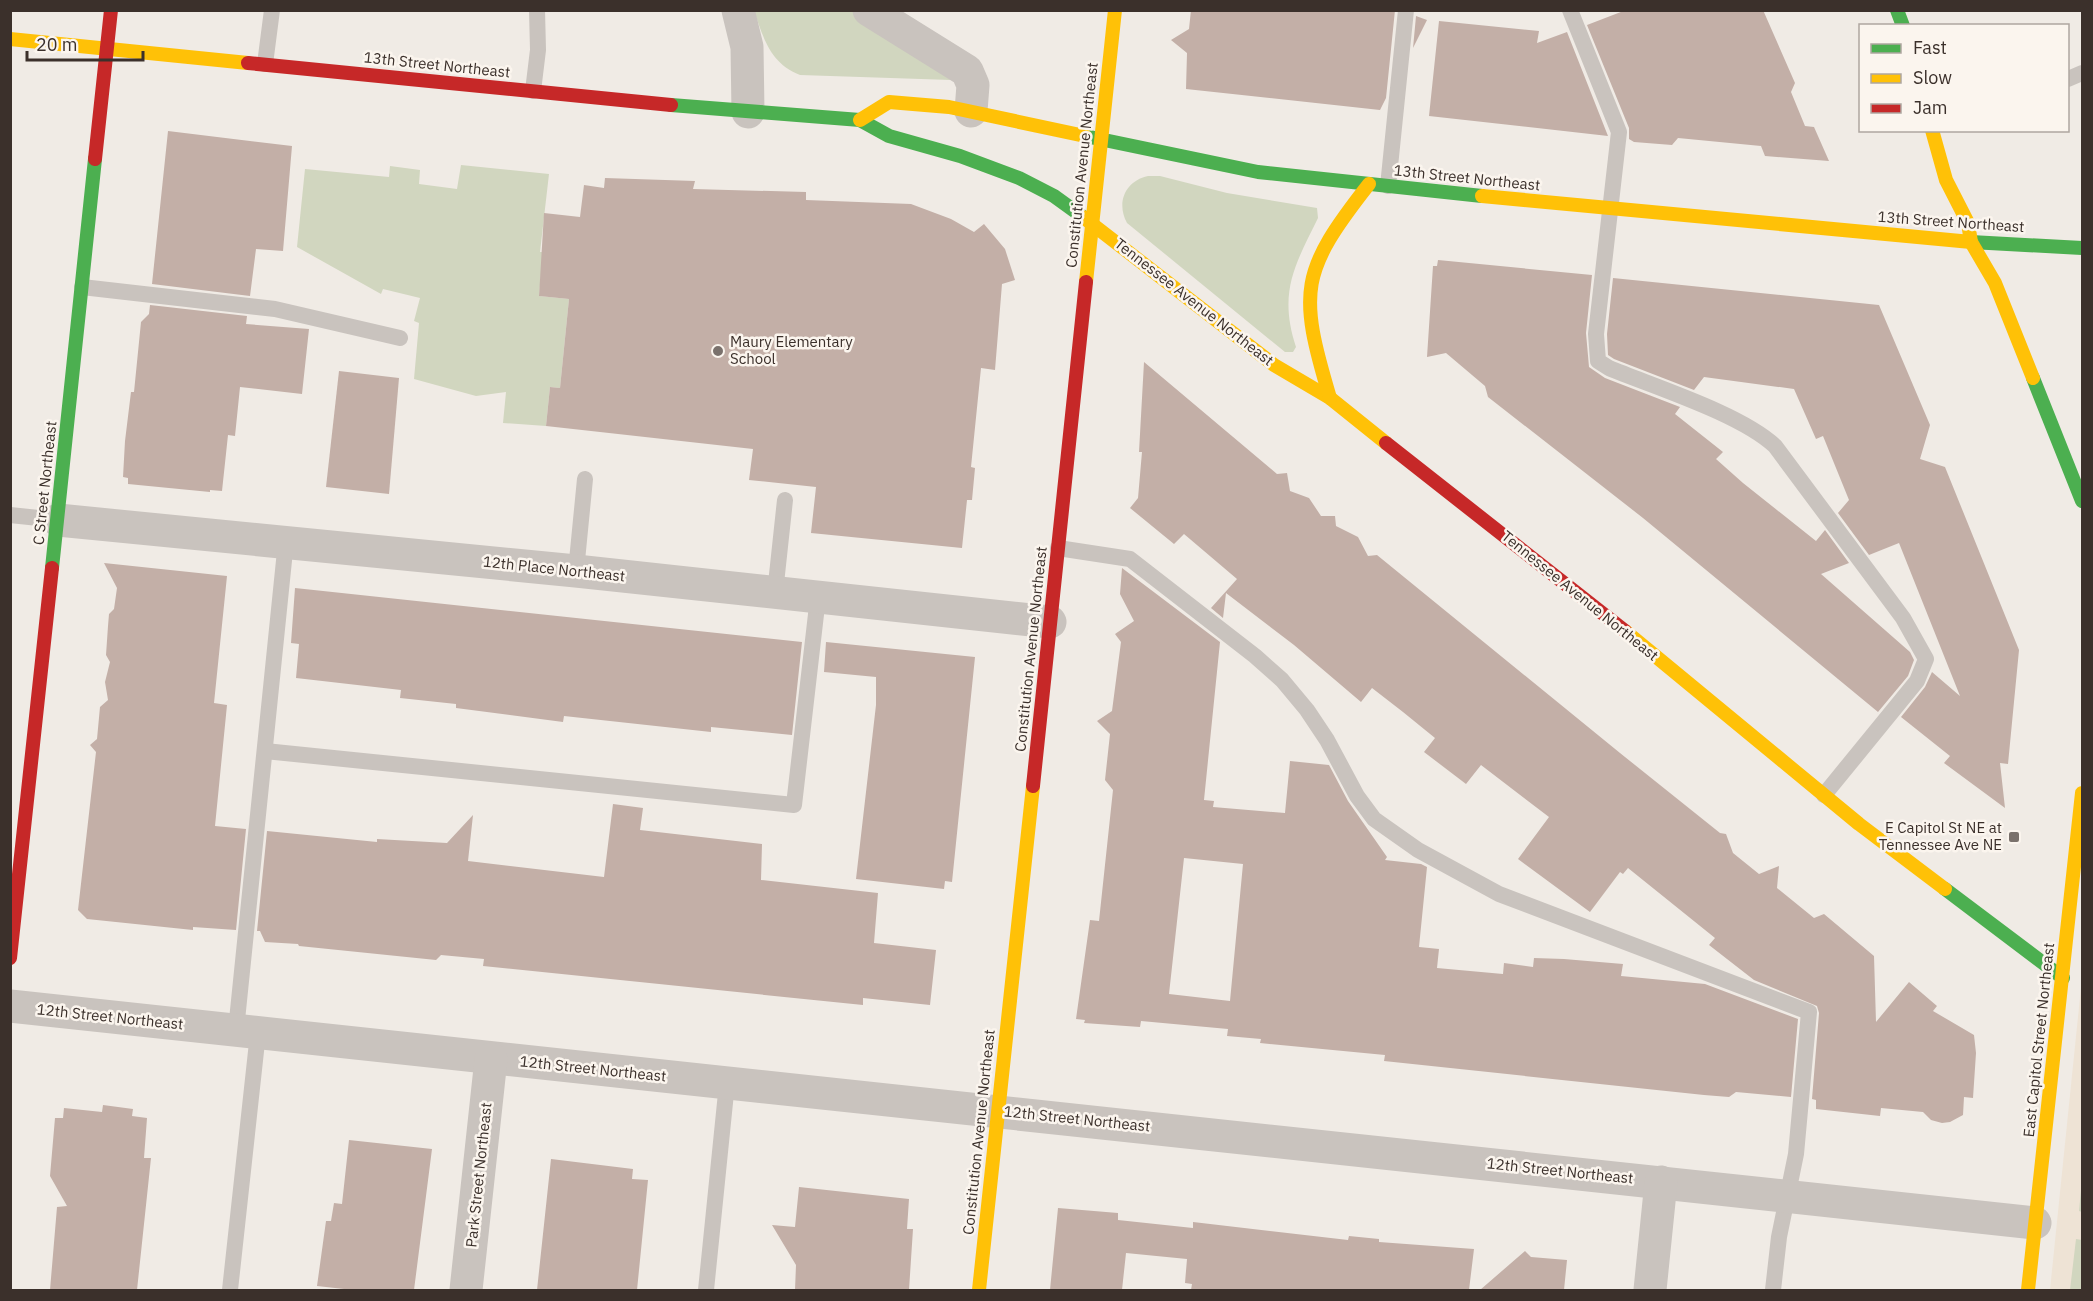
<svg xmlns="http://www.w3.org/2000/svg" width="2093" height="1301" font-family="'IBM Plex Sans',sans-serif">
<rect width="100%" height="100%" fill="#f0ebe5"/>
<!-- green -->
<g fill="#d1d6bf">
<path d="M 754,11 L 852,11 L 951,80 L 800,75 C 770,63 764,39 754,11 Z"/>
<path d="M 461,165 L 549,174 L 540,252 L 543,252 L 539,296 L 569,299 L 560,388 L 550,387 L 546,426 L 503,423 L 506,392 L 476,396 L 414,379 L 419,323 L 414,321 L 420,298 L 383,289 L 381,294 L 297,247 L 305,169 L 389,177 L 390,166 L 420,170 L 419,184 L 457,189 Z"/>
<path d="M 1148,176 L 1160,176 L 1227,193 L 1317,208 L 1318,218 C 1295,265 1278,292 1296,347 L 1293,352 L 1285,352 L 1127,223 C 1116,203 1125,181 1148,176 Z"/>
<path d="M 2082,1060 L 2082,1290 L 2058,1290 Z"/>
</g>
<!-- plaza -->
<path fill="#eee3d5" d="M 2082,978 L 2082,1180 L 2079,1211 L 2082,1212 L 2082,1240 L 2076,1239 L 2070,1290 L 2050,1290 Z"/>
<!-- building -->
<g fill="#c3afa7" fill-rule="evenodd">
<path d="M 1191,10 L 1395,10 L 1386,98 L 1380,110 L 1186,89 L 1187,53 L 1171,40 L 1189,29 Z"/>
<path d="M 1626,10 L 1763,10 L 1795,83 L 1791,92 L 1805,126 L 1814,127 L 1829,161 L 1765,156 L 1761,146 L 1678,138 L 1672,145 L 1634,142 L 1629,139 L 1629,128 L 1587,25 Z"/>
<path d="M 1416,16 L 1427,20 L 1413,48 Z"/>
<path d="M 1439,21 L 1539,31 L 1537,43 L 1567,32 L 1608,136 L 1429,116 Z"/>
<path d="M 168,131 L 292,146 L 283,251 L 256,249 L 250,296 L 152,284 Z"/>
<path d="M 605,178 L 695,181 L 693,189 L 806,192 L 806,200 L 911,204 L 951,219 L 974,232 L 984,224 L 1005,249 L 1015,280 L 1002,284 L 995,370 L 981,368 L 971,467 L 975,468 L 972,500 L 967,500 L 962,548 L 811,533 L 816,487 L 749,480 L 753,449 L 546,426 L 550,387 L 560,388 L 569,299 L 539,296 L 544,213 L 580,217 L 584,185 L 604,188 Z"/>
<path d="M 1438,260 L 1592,275 L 1586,333 L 1589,367 L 1605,378 L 1680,407 L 1675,414 L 1723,452 L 1716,459 L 1743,483 L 1816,541 L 1825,530 L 1849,563 L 1821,574 L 1910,652 L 1914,660 L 1908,676 L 1878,712 L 1643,518 L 1488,397 L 1485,386 L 1446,353 L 1427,357 L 1433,266 L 1437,266 Z"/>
<path d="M 1613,278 L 1879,305 L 1930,425 L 1920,459 L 1945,467 L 2019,650 L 2008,764 L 2000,763 L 2005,808 L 1944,763 L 1950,756 L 1901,717 L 1925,687 L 1932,672 L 1960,696 L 1899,543 L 1869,555 L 1838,513 L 1849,500 L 1823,436 L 1816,439 L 1794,389 L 1704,377 L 1694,390 L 1614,359 L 1608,355 L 1607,334 Z"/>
<path d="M 150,305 L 247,316 L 246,324 L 309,329 L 302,394 L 240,387 L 235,436 L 228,435 L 222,491 L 210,490 L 210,492 L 128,484 L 128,478 L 123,477 L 125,441 L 131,392 L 134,392 L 141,322 L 149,314 Z"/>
<path d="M 1144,362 L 1277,474 L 1287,473 L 1290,491 L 1309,498 L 1321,516 L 1335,516 L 1336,526 L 1358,537 L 1368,556 L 1377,555 L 1620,753 L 1720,833 L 1726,834 L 1733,853 L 1759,874 L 1779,866 L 1777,888 L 1814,918 L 1824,914 L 1874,956 L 1876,1022 L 1909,982 L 1937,1006 L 1933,1011 L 1974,1035 L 1976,1053 L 1973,1098 L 1964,1097 L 1963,1115 L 1950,1122 L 1942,1123 L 1931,1120 L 1923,1112 L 1881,1108 L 1880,1116 L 1816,1109 L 1816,1100 L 1812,1099 L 1819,1013 L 1817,1006 L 1754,980 L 1709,945 L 1715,938 L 1628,868 L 1623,874 L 1620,872 L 1590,912 L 1518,859 L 1549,817 L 1481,765 L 1466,784 L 1424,752 L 1435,738 L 1403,712 L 1372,688 L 1361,702 L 1294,645 L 1226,593 L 1223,618 L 1211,608 L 1237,579 L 1184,534 L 1174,544 L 1130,508 L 1138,498 L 1142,452 L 1139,452 Z"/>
<path d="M 339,371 L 399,378 L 389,494 L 326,487 Z"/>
<path d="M 104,563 L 227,576 L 214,703 L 227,705 L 215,826 L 246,829 L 236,930 L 193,927 L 193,930 L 87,919 L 78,910 L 96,752 L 90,745 L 97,739 L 100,707 L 108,700 L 105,682 L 110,662 L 106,655 L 108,626 L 109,614 L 114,609 L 117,588 Z"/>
<path d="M 1122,568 L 1220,642 L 1204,800 L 1214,801 L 1213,807 L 1285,813 L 1290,761 L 1329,765 L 1348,801 L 1387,857 L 1385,860 L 1421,864 L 1427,867 L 1419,947 L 1439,949 L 1437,968 L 1503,974 L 1504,963 L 1533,967 L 1534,958 L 1564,959 L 1623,964 L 1621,976 L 1705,984 L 1798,1019 L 1791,1097 L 1736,1092 L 1729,1097 L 1704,1095 L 1384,1061 L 1385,1055 L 1260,1043 L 1261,1039 L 1227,1036 L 1228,1029 L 1141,1021 L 1140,1027 L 1084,1023 L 1085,1020 L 1076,1019 L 1090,920 L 1099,921 L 1113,790 L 1105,780 L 1110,734 L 1097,721 L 1112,711 L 1121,642 L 1115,634 L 1134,621 L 1120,594 ZM 1184,858 L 1243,864 L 1230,1001 L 1169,994 Z"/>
<path d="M 295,588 L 802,642 L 792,735 L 711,727 L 711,732 L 564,716 L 563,722 L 456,708 L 456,704 L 400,698 L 401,690 L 296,678 L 299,644 L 291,643 Z"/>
<path d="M 826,642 L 975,657 L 952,882 L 945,881 L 944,889 L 856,879 L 876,705 L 876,677 L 824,672 Z"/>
<path d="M 613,804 L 643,808 L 640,830 L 762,844 L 761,880 L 878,893 L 874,943 L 936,950 L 930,1005 L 863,998 L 863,1005 L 483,966 L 484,959 L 441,955 L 436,960 L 299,946 L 298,944 L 265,942 L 260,931 L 257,931 L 267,831 L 377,842 L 377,839 L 447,843 L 473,815 L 468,861 L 604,877 Z"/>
<path d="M 103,1105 L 133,1109 L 132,1116 L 147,1118 L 144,1158 L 151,1158 L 137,1290 L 50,1290 L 57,1207 L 67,1206 L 50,1176 L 55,1118 L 63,1118 L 64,1108 L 102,1112 Z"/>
<path d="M 349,1140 L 432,1149 L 414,1290 L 353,1290 L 317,1286 L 326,1221 L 331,1221 L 334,1203 L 342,1204 Z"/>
<path d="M 551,1159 L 633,1169 L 632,1179 L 648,1180 L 637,1290 L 537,1290 Z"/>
<path d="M 799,1187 L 909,1199 L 907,1229 L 913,1229 L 909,1290 L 795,1290 L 796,1265 L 772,1225 L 795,1227 Z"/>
<path d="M 1058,1208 L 1118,1213 L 1118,1220 L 1193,1228 L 1193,1222 L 1348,1240 L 1349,1236 L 1379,1239 L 1379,1242 L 1474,1249 L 1469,1290 L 1191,1290 L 1192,1284 L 1185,1283 L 1187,1259 L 1126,1253 L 1122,1290 L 1050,1290 Z"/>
<path d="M 1525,1251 L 1531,1257 L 1567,1260 L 1564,1290 L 1480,1290 Z"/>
</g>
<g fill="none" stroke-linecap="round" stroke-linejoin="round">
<!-- lane -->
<g stroke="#c9c3be" stroke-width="16">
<path d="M 1570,10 L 1619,132 L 1596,334 L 1598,361 L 1609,368 C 1655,387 1741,414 1775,446 L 1903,618 L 1926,659 L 1917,681 L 1824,795"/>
<path d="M 265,64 L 272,10"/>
<path d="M 2068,79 L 2082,73"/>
<path d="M 533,91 L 538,50 L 537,10"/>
<path d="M 1388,186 L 1406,10"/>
<path d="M 82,287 L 275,309 L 400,338"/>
<path d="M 10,515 L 58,520"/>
<path d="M 1058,548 L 1130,559 L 1255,656 L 1282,680 L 1307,710 L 1327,740 L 1357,796 L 1374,819 L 1418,850 L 1499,894 L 1809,1012 L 1796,1154 L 1779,1237 L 1773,1290"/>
<path d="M 576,571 L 585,479"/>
<path d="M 775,593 L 785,500"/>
<path d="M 265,751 L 794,805 L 818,597"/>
<path d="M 236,1030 L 286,541"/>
<path d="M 230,1290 L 258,1033"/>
<path d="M 706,1290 L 727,1083"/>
</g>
<!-- street -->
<g stroke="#c9c3be" stroke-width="33">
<path d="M 738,10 L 747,47 L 748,112"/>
<path d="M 869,10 L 967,71 L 973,85 L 971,111"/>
<path d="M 58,520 L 576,571 L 1050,622"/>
<path d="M 10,1006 L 2035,1223"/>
<path d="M 466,1290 L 491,1059"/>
<path d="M 1650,1290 L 1661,1182"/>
</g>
<!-- fast -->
<g stroke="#4caf50" stroke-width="14">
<path d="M 1897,10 L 1903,26"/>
<path d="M 671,105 L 860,120 L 889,136 L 960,156 L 1019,178 L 1054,196 L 1083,217"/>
<path d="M 1085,136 L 1258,172 L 1482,196"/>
<path d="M 1971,242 L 2082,248"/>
<path d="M 2033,378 L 2082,501"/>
<path d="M 52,568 L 95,159"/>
<path d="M 1945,889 L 2063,978"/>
</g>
<!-- slow -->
<g stroke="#ffc107" stroke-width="14">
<path d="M 10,39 L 248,63"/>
<path d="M 860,120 L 889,102 L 949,107 L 1085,136"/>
<path d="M 1932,130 L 1946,180 L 1968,223 L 1971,242 L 1995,283 L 2033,378"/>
<path d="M 1482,196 L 1971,242"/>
<path d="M 1083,217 L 1274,365 L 1330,398 L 1386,443"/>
<path d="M 1086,282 L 1115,10"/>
<path d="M 1330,398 C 1298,291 1300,272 1369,184"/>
<path d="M 1625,631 L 1859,824 L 1945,889"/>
<path d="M 979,1290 L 1033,786"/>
<path d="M 2028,1290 L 2082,793"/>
</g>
<!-- jam -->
<g stroke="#c62828" stroke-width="14">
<path d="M 248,63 L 671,105"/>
<path d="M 95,159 L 111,10"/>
<path d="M 1386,443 L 1625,631"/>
<path d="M 1033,786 L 1086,282"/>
<path d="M 10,958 L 52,568"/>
</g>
</g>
<!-- markers -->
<g fill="#7a716c" stroke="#fbf5ee" stroke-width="2">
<circle cx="718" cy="351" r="6"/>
<rect x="2008" y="831" width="12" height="12" rx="3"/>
</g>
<g text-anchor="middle" stroke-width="5" stroke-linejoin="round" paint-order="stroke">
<!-- street labels -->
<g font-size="15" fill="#3b302b" stroke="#fbf5ee">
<text transform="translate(437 65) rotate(6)" y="5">13th Street Northeast</text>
<text transform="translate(1082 165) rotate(-84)" y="5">Constitution Avenue Northeast</text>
<text transform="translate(1467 178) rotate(6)" y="5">13th Street Northeast</text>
<text transform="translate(1951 222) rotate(4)" y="5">13th Street Northeast</text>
<text transform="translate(1194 302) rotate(38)" y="5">Tennessee Avenue Northeast</text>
<text transform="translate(45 483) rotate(-84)" y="5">C Street Northeast</text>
<text transform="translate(554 569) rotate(6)" y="5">12th Place Northeast</text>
<text transform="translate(1580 596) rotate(39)" y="5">Tennessee Avenue Northeast</text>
<text transform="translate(1031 649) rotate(-84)" y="5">Constitution Avenue Northeast</text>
<text transform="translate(110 1017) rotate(6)" y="5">12th Street Northeast</text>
<text transform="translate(2039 1040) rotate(-84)" y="5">East Capitol Street Northeast</text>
<text transform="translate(593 1069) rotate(6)" y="5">12th Street Northeast</text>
<text transform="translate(1077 1119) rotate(6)" y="5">12th Street Northeast</text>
<text transform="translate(979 1132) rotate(-84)" y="5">Constitution Avenue Northeast</text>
<text transform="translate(1560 1171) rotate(6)" y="5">12th Street Northeast</text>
<text transform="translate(479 1175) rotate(-84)" y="5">Park Street Northeast</text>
</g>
<!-- poi labels -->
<g font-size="15" fill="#3b302b" stroke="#fbf5ee" text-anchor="start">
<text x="730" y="347">Maury Elementary<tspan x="730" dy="17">School</tspan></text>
<text x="2002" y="833" text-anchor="end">E Capitol St NE at<tspan x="2002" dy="17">Tennessee Ave NE</tspan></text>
</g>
</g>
<!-- border -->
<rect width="2093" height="1301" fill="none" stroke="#3b302b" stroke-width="24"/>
<!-- legend -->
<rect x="1859" y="24" width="210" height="108" fill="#fbf5ee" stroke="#aea6a0" stroke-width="1.5"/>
<rect x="1871" y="44" width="30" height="9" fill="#4caf50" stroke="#aea6a0" stroke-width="1.5"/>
<text x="1913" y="54" font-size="18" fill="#3b302b">Fast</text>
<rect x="1871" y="74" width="30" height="9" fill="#ffc107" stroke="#aea6a0" stroke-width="1.5"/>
<text x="1913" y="84" font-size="18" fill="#3b302b">Slow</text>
<rect x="1871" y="104" width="30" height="9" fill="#c62828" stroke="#aea6a0" stroke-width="1.5"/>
<text x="1913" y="114" font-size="18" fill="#3b302b">Jam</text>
<!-- scale -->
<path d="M27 51v9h116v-9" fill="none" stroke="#3b302b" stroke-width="3"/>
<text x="36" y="51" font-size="18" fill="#3b302b" stroke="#fbf5ee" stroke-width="4.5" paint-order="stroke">20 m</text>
</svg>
